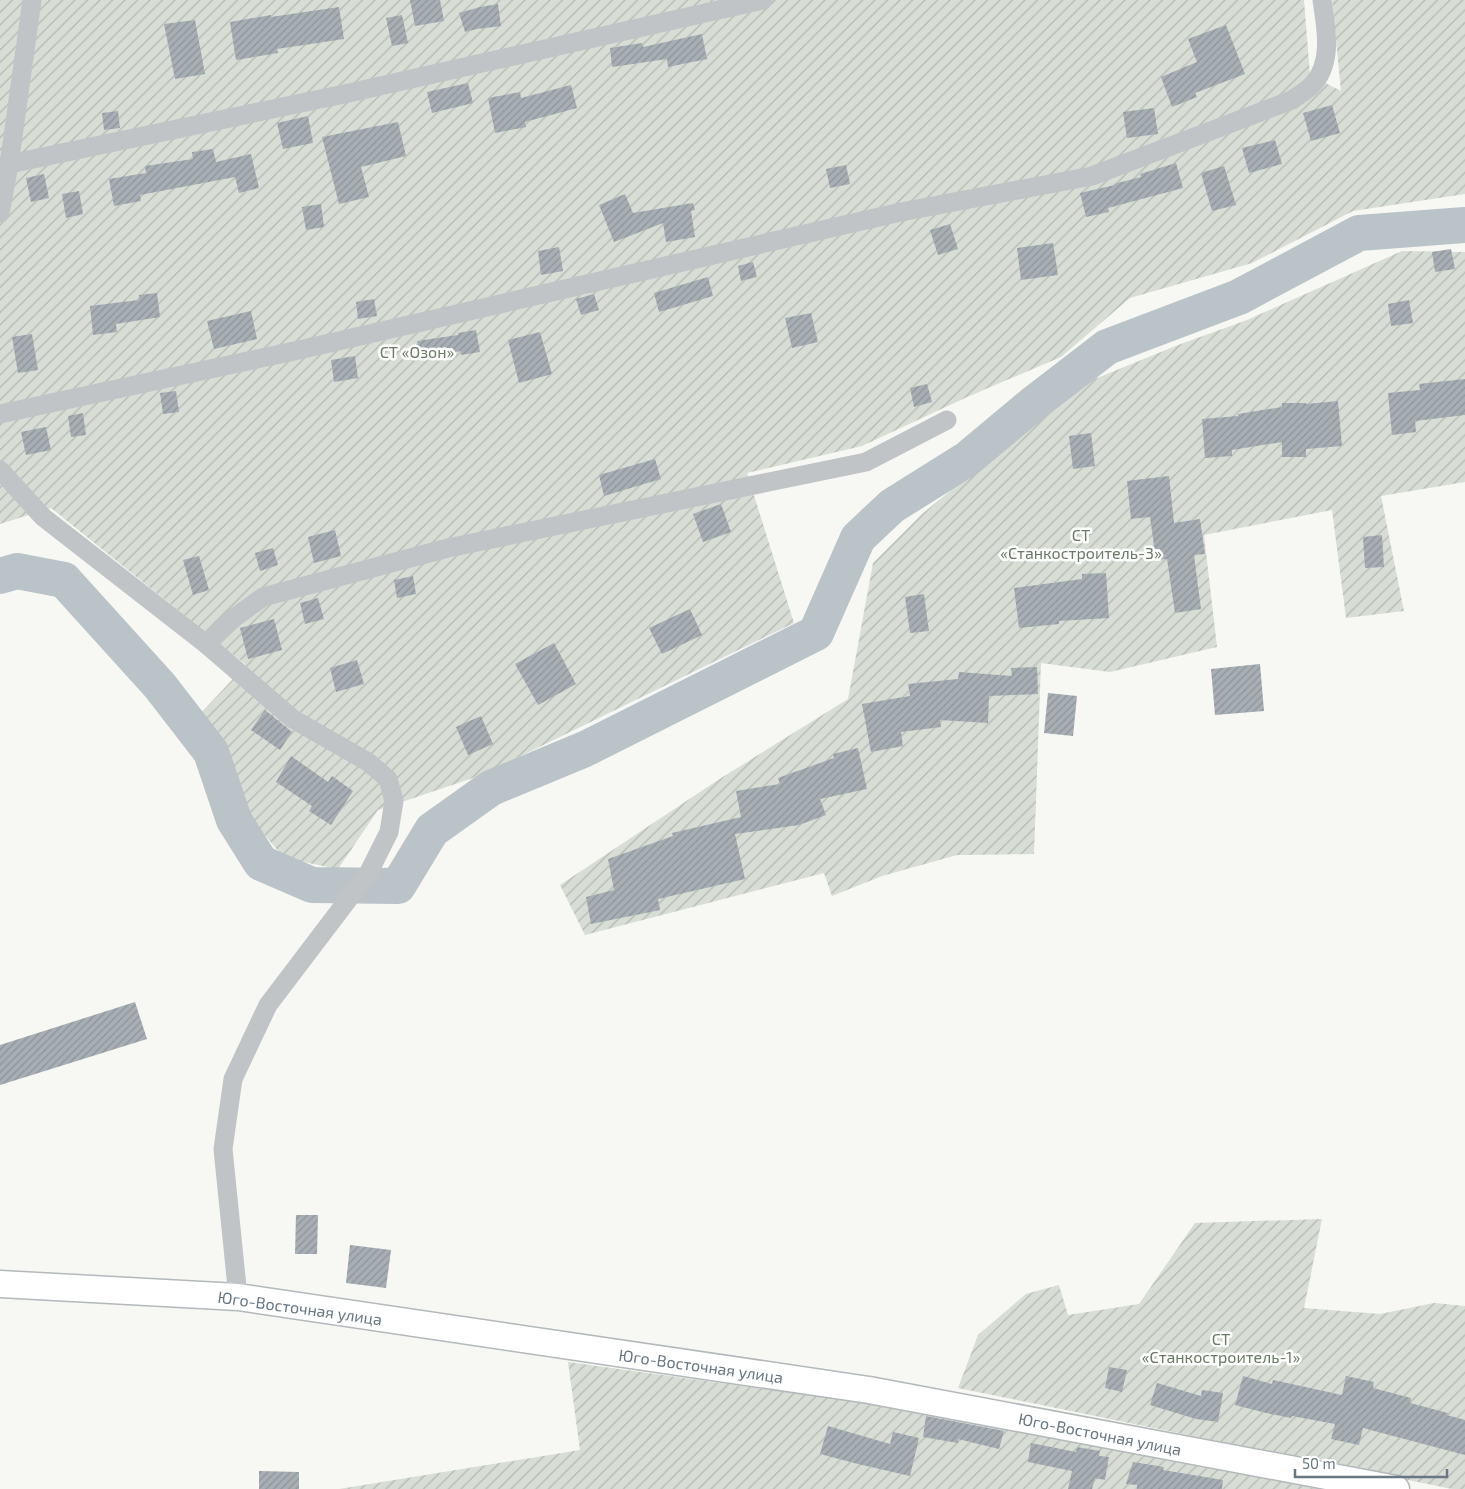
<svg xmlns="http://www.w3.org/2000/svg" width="1465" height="1489" font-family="'Exo 2',sans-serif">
<defs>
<pattern id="garden-furrows" width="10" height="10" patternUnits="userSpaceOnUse" patternTransform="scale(1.25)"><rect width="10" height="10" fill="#d8ddd5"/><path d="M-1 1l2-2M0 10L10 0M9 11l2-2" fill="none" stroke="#b3b8b2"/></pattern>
<pattern id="building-hatch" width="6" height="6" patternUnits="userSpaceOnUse" patternTransform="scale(1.25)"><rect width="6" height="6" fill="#a8afb4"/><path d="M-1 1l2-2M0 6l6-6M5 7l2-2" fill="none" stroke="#8d9398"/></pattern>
</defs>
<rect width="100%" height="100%" fill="#f7f7f4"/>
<!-- garden -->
<g fill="url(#garden-furrows)">
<path d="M 0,0 L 1304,0 L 1310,75 L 1341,91 L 1332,0 L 1465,0 L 1465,194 L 1353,211 L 1252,263 L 1130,298 L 1061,357 L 965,398 L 862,446 L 747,473 L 794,623 L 482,775 L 378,810 L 338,869 L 284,858 L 248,815 L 199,715 L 246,665 L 51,508 L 0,524 Z"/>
<path d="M 1402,251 L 1465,252 L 1465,482 L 1381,496 L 1404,611 L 1346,618 L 1332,510 L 1204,535 L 1217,647 L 1110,672 L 1041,663 L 1034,854 L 957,855 L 882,876 L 832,896 L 824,873 L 585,935 L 560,885 L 718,780 L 848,699 L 873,563 L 922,514 L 1080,385 L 1178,345 L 1247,320 Z"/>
<path d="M 1322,1219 L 1304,1308 L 1380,1314 L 1434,1303 L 1465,1306 L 1465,1489 L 1452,1489 L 958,1388 L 978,1335 L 1026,1294 L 1059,1285 L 1068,1315 L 1139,1304 L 1195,1223 Z"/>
<path d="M 568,1362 L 874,1404 L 1335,1489 L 339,1489 L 580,1450 Z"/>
</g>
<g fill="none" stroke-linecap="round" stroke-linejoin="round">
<!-- river -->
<path stroke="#bac3c7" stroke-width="36" d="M 0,576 L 17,571 L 64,580 L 160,686 L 211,752 L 234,820 L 261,863 L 312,885 L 398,886 L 432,830 L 491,788 L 585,749 L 816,633 L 858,538 L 892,506 L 967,459 L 1033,404 L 1107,347 L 1239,297 L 1359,233 L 1465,225"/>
</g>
<!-- building -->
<g fill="url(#building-hatch)">
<path d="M 410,0 L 440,0 L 444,21 L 415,26 Z"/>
<path d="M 498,4 L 501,26 L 477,29 L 465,32 L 459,13 L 480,7 Z"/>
<path d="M 339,7 L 344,39 L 277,49 L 278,53 L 236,60 L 230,22 L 271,15 L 271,17 Z"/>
<path d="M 402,15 L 408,43 L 392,46 L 386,18 Z"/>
<path d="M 195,20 L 205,74 L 175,79 L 164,24 Z"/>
<path d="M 1226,25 L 1245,74 L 1195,93 L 1197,97 L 1172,107 L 1161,77 L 1197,62 L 1188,39 Z"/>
<path d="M 702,34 L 707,59 L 668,67 L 667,59 L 612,67 L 610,48 L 642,43 L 643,47 Z"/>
<path d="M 468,83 L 473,103 L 432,113 L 427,92 Z"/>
<path d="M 571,85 L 577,108 L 525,122 L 526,127 L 495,133 L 488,98 L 520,92 L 521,98 Z"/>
<path d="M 1332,105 L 1340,133 L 1311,141 L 1303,113 Z"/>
<path d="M 1154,108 L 1158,134 L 1127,138 L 1123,112 Z"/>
<path d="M 118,111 L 120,128 L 104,130 L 102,113 Z"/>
<path d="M 308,116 L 313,143 L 283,149 L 277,123 Z"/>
<path d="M 398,122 L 406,156 L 361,167 L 369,197 L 339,204 L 322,137 Z"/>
<path d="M 1275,140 L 1282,164 L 1249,173 L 1242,148 Z"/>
<path d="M 213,149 L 216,162 L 251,154 L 259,188 L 239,193 L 235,177 L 140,195 L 141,201 L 114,206 L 109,179 L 146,173 L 145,166 L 193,159 L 192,152 Z"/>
<path d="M 1176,163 L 1183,188 L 1108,208 L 1109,212 L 1086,217 L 1080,193 L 1115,185 L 1114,184 L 1141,177 L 1140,174 Z"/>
<path d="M 846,165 L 850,184 L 830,188 L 826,169 Z"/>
<path d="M 1224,166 L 1236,205 L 1212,211 L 1201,173 Z"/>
<path d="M 44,174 L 49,198 L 31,202 L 26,178 Z"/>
<path d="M 79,191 L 83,214 L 66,218 L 62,194 Z"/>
<path d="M 625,194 L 633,213 L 693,203 L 695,210 L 691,211 L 695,237 L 666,242 L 663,223 L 614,242 L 599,205 Z"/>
<path d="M 321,204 L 324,227 L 306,230 L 302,207 Z"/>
<path d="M 950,224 L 958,249 L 938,255 L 930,230 Z"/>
<path d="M 1053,243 L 1058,275 L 1021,280 L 1017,248 Z"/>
<path d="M 559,247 L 563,271 L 541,275 L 538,251 Z"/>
<path d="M 1451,249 L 1455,269 L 1435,272 L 1432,252 Z"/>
<path d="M 753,262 L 757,277 L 741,281 L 738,266 Z"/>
<path d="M 708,277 L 713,296 L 659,312 L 654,293 Z"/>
<path d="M 157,293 L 160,317 L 116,324 L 117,332 L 93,335 L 90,306 L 139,300 L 139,295 Z"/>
<path d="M 594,294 L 599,310 L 581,315 L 576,299 Z"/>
<path d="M 374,299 L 377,316 L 358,319 L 356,302 Z"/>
<path d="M 1409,300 L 1413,323 L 1391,326 L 1388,304 Z"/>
<path d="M 251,311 L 257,339 L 214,349 L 207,321 Z"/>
<path d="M 811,313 L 818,342 L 792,348 L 785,318 Z"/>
<path d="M 476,330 L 480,352 L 461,355 L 461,351 L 420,358 L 417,341 L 458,335 L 458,333 Z"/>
<path d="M 540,332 L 552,374 L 519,383 L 508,340 Z"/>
<path d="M 32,334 L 38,370 L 18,373 L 12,337 Z"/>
<path d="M 355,356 L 358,378 L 334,382 L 331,360 Z"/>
<path d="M 1465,379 L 1465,415 L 1415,421 L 1416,432 L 1392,435 L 1388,393 L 1420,390 L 1419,384 Z"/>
<path d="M 927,384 L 932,402 L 914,407 L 910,388 Z"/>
<path d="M 176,391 L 179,412 L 163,414 L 160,393 Z"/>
<path d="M 1338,401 L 1342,446 L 1306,449 L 1306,457 L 1282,457 L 1282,442 L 1232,450 L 1232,456 L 1205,458 L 1202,419 L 1238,416 L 1238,414 L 1282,407 L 1282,403 L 1306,403 L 1306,404 Z"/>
<path d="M 83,413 L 86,435 L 71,437 L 68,416 Z"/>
<path d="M 46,427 L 51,450 L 26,455 L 21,432 Z"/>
<path d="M 1091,433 L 1095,466 L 1073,469 L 1069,436 Z"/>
<path d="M 655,459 L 661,479 L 604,496 L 599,475 Z"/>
<path d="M 1169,476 L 1174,523 L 1200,519 L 1205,554 L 1194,555 L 1201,609 L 1175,613 L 1167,559 L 1156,560 L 1150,517 L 1131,519 L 1127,481 Z"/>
<path d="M 721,504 L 731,532 L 703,542 L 693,514 Z"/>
<path d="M 335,530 L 341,556 L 314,563 L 308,537 Z"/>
<path d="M 1382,535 L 1384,567 L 1365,568 L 1363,537 Z"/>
<path d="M 273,548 L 278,565 L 260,571 L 255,553 Z"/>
<path d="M 199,556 L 209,590 L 193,595 L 183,560 Z"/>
<path d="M 1106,573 L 1109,618 L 1059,621 L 1059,624 L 1019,628 L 1014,588 L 1082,579 L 1082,574 Z"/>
<path d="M 413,576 L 416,594 L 397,598 L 394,580 Z"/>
<path d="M 924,594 L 929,631 L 910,633 L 905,597 Z"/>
<path d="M 318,598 L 324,619 L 305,624 L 300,603 Z"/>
<path d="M 690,609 L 702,635 L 662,654 L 649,628 Z"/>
<path d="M 274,619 L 282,650 L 248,659 L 240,628 Z"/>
<path d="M 554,643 L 576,684 L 538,705 L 515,664 Z"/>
<path d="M 357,660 L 364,684 L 336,692 L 330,668 Z"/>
<path d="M 1260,664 L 1264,711 L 1215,715 L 1211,669 Z"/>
<path d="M 1037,667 L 1038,694 L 989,696 L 988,723 L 940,720 L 941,727 L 901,732 L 903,746 L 871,752 L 862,704 L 910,696 L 908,684 L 958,679 L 959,672 L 1012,676 L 1011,668 Z"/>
<path d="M 1048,693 L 1077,696 L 1073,736 L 1044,733 Z"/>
<path d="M 265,710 L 292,732 L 280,750 L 251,730 Z"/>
<path d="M 481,716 L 493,744 L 468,755 L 456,727 Z"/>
<path d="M 858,748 L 867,789 L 820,799 L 826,815 L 799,825 L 735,834 L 745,879 L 658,899 L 660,910 L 591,924 L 586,897 L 614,890 L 608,859 L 673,836 L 672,833 L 741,817 L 736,791 L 780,784 L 778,778 L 834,758 L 833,754 Z"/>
<path d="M 291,756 L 328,782 L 332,776 L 353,791 L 331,825 L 309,811 L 312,806 L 276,782 Z"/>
<path d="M 135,1002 L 147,1039 L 0,1085 L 0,1045 Z"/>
<path d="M 296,1215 L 318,1215 L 317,1254 L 295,1254 Z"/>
<path d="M 350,1245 L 391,1250 L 386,1288 L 346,1283 Z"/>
<path d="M 1109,1367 L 1127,1370 L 1122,1392 L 1105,1388 Z"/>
<path d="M 1243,1376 L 1272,1384 L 1273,1380 L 1342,1395 L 1346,1376 L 1374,1382 L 1373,1388 L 1411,1398 L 1410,1403 L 1448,1413 L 1447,1415 L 1465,1420 L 1465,1455 L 1363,1428 L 1359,1445 L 1331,1439 L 1335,1424 L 1292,1416 L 1291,1418 L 1266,1413 L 1235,1405 Z"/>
<path d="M 1157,1383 L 1201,1396 L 1202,1390 L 1223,1393 L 1218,1422 L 1196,1419 L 1150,1405 Z"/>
<path d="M 926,1416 L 1004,1431 L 999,1449 L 958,1439 L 958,1443 L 923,1437 Z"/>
<path d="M 828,1426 L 890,1444 L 893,1432 L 919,1438 L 910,1476 L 858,1464 L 820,1454 Z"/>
<path d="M 1031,1443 L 1076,1452 L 1077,1447 L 1100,1451 L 1099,1456 L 1109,1457 L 1105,1480 L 1095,1478 L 1092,1489 L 1068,1489 L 1072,1471 L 1028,1462 Z"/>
<path d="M 1133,1462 L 1164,1467 L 1163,1470 L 1223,1480 L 1222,1489 L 1137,1489 L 1137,1485 L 1126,1484 Z"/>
<path d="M 259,1471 L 299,1472 L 299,1489 L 259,1489 Z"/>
</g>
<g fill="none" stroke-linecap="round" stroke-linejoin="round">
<!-- secondary casing -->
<g stroke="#b3b8bb" stroke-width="29">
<path id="secondary" d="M 0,1284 L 238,1297 L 869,1390 L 1396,1489"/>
</g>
<!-- street -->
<g stroke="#c0c4c7" stroke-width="19">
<path d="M 0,166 L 349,93 L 763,0"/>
<path d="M 0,213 L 9,165 L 32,0"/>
<path d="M 0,414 L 299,350 L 901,212 L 1092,176 L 1292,100 C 1299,95 1308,90 1314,83 C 1333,60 1326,28 1322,0"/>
<path d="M 0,470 L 43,517 L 206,644 L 293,719 L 368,762 L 388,779 L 394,801 L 389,832 L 369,872 L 268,1005 L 233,1079 L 223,1149 L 238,1297"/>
<path d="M 206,644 L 234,618 L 263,597 L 448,548 L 866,462 L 947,420"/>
</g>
<!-- secondary -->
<use href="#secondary" stroke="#fff" stroke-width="26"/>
</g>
<g text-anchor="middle" stroke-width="5" stroke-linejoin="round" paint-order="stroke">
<!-- park labels -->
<g font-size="16" fill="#6b7a67" stroke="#fff">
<text x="417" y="358">СТ «Озон»</text>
<text x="1081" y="541">СТ<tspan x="1081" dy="18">«Станкостроитель-3»</tspan></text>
<text x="1221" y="1345">СТ<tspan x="1221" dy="18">«Станкостроитель-1»</tspan></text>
</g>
<!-- street labels -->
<g font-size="16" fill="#687782" stroke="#fff">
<text transform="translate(300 1308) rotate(8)" y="6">Юго-Восточная улица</text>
<text transform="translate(701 1366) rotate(8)" y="6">Юго-Восточная улица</text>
<text transform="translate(1100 1434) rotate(11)" y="6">Юго-Восточная улица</text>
</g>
</g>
<!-- scale -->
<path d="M1295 1469v8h152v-8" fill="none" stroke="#687782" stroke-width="2.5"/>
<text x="1302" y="1469" font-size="15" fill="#687782" stroke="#ffffff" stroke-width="4" paint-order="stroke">50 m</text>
</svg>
